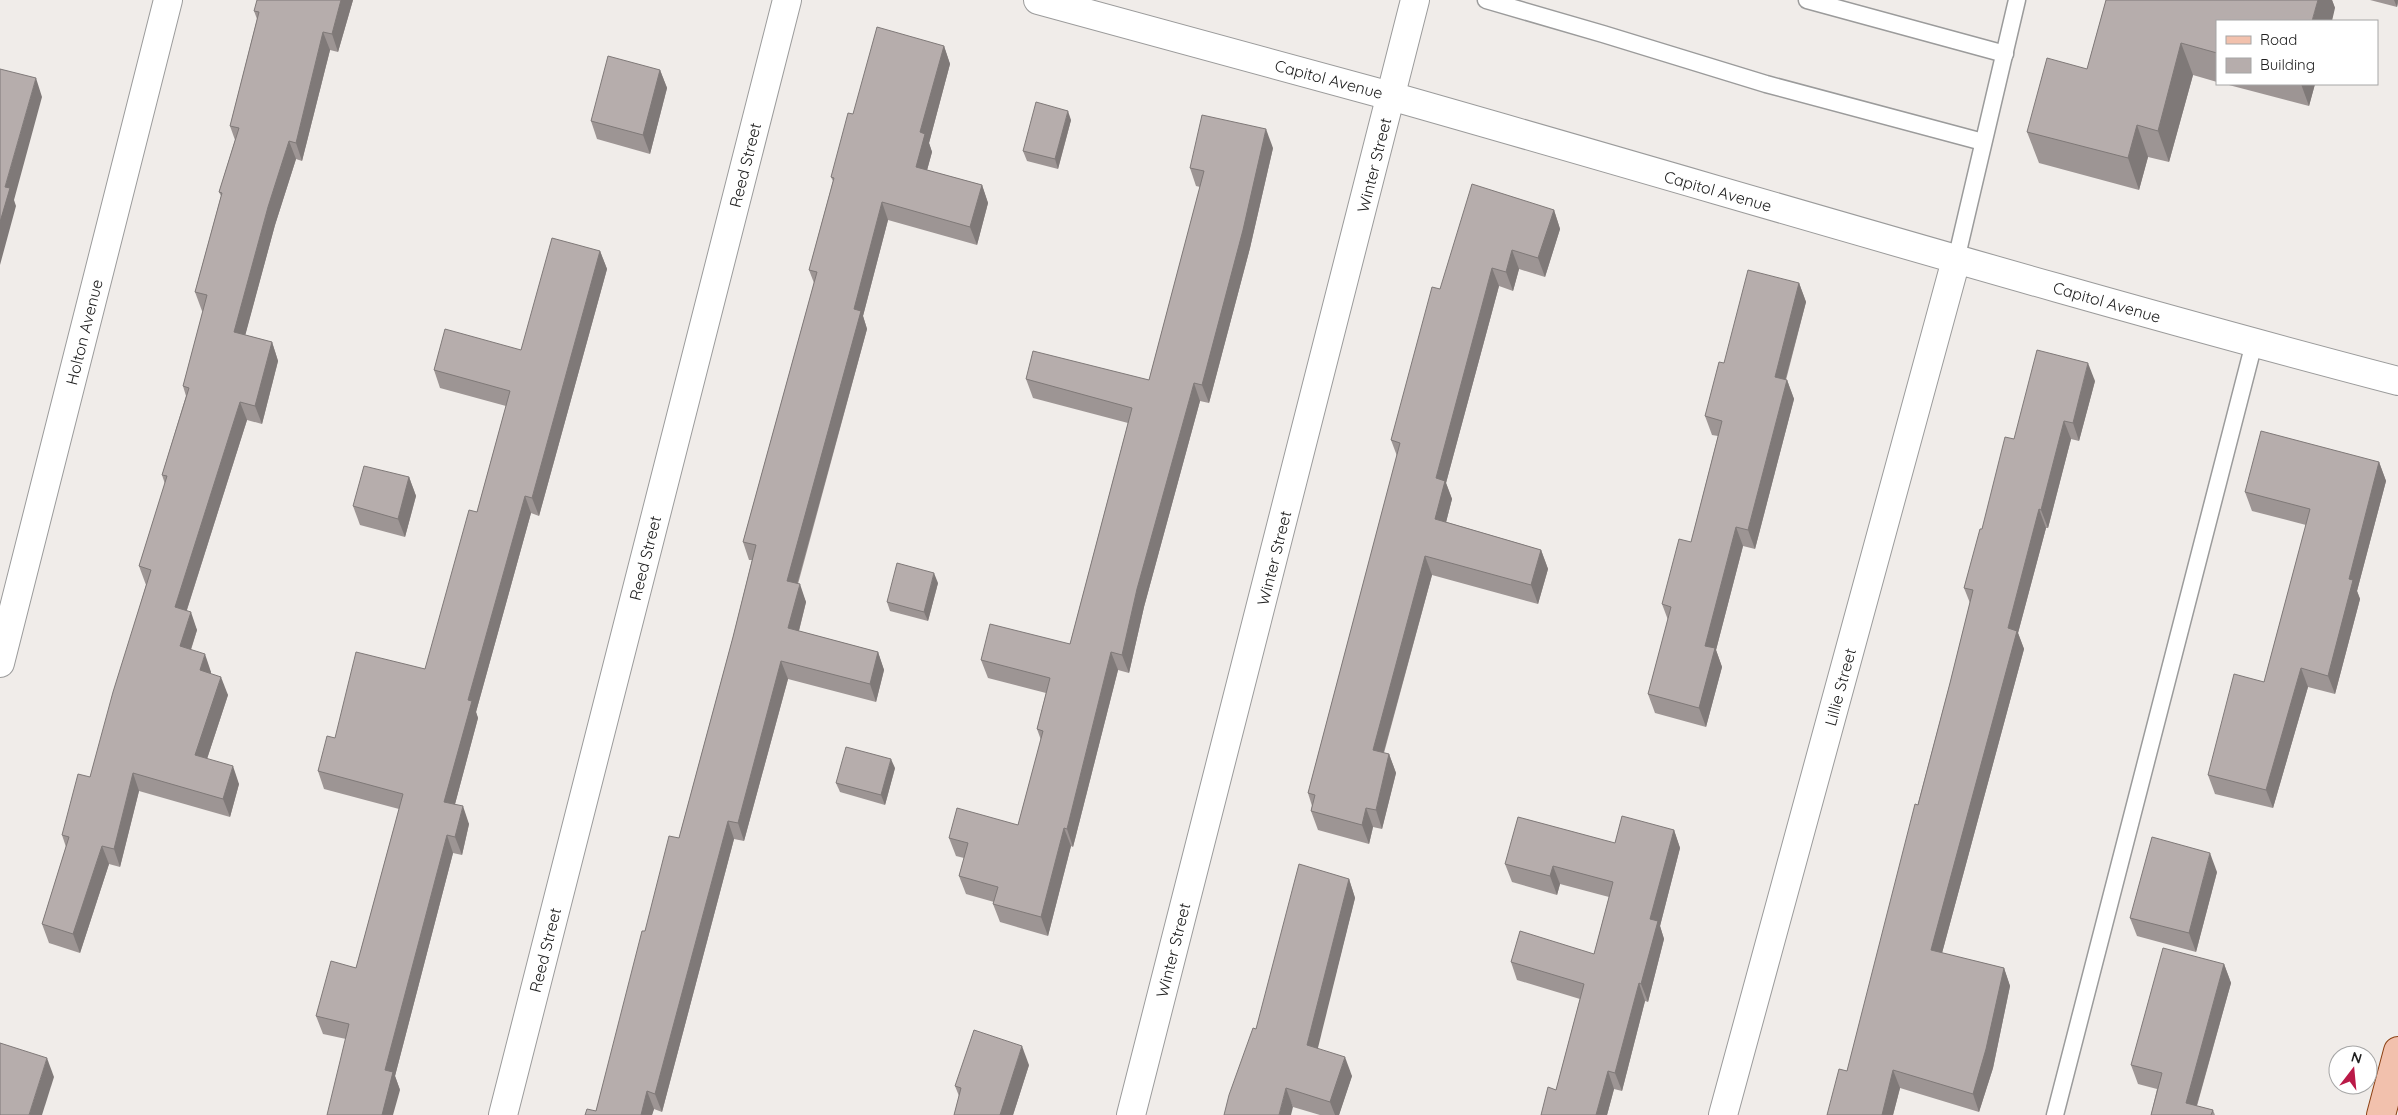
<svg xmlns="http://www.w3.org/2000/svg" width="2398" height="1115" font-family="Quicksand,sans-serif">
<rect width="100%" height="100%" fill="#f0ece9"/>
<g fill="none" stroke-linecap="round" stroke-linejoin="round">
<!-- lane casing -->
<g stroke="#9b9b9b" stroke-width="19">
<g id="lane">
<path d="M 1486,0 L 1603,34 L 1766,84 L 1983,142"/>
<path d="M 1807,0 L 2005,54"/>
<path d="M 1956,260 L 2017,0"/>
<path d="M 2055,1115 L 2254,343"/>
</g>
</g>
<!-- street casing -->
<g stroke="#9b9b9b" stroke-width="30">
<g id="street">
<path d="M 1038,0 C 1157,32 1276,64 1394,97 C 1729,192 2061,293 2398,381"/>
<path d="M 0,663 L 168,0"/>
<path d="M 503,1115 L 787,0"/>
<path d="M 1131,1115 L 1415,0"/>
<path d="M 1723,1115 L 1956,260"/>
</g>
</g>
<!-- primary casing -->
<g stroke="#8c4113" stroke-width="30">
<path id="primary" d="M 2381,1115 L 2398,1051"/>
</g>
<!-- lane -->
<use href="#lane" stroke="#fff" stroke-width="16"/>
<!-- street -->
<use href="#street" stroke="#fff" stroke-width="28"/>
<!-- primary -->
<use href="#primary" stroke="#f2c1ad" stroke-width="28"/>
</g>
<!-- wall -->
<g fill="#9d9594">
<path d="M 353,0 L 338,52 L 330,50 L 302,161 L 296,159 L 275,225 L 245,335 L 272,342 L 278,361 L 262,424 L 247,420 L 187,610 L 197,630 L 191,650 L 211,672 L 211,674 L 228,695 L 207,759 L 239,784 L 230,817 L 139,791 L 120,867 L 109,864 L 80,953 L 49,943 L 42,924 L 66,847 L 62,835 L 90,777 L 146,585 L 139,566 L 165,484 L 162,475 L 186,396 L 183,386 L 203,311 L 202,311 L 195,292 L 221,196 L 219,192 L 235,140 L 230,126 L 257,19 L 254,11 Z"/>
<path d="M 2106,0 L 2332,0 L 2335,8 L 2217,21 L 2217,82 L 2193,75 L 2169,162 L 2148,157 L 2139,190 L 2039,163 L 2027,132 L 2087,69 Z"/>
<path d="M 2370,0 L 2398,0 L 2398,3 L 2397,7 Z"/>
<path d="M 944,46 L 950,64 L 929,143 L 932,152 L 927,170 L 982,185 L 988,203 L 977,245 L 888,220 L 863,316 L 867,329 L 798,584 L 806,602 L 799,631 L 878,652 L 884,670 L 876,702 L 788,679 L 744,841 L 734,839 L 662,1112 L 654,1109 L 652,1115 L 585,1115 L 596,1111 L 645,931 L 679,838 L 733,637 L 752,560 L 749,560 L 743,542 L 814,283 L 809,270 L 833,181 L 831,177 L 853,114 Z"/>
<path d="M 660,70 L 667,88 L 650,154 L 597,139 L 591,121 Z"/>
<path d="M 2225,84 L 2315,84 L 2309,106 Z"/>
<path d="M 1071,120 L 1058,169 L 1027,161 L 1023,151 Z"/>
<path d="M 1273,148 L 1250,248 L 1209,403 L 1200,401 L 1144,607 L 1129,673 L 1118,670 L 1073,847 L 1071,846 L 1048,936 L 1000,922 L 993,904 L 994,902 L 966,894 L 959,876 L 964,858 L 956,856 L 949,838 L 1018,825 L 1041,740 L 1037,729 L 1046,693 L 988,678 L 981,660 L 1070,644 L 1128,423 L 1033,398 L 1026,379 L 1149,380 L 1200,187 L 1196,186 L 1190,168 Z"/>
<path d="M 1554,210 L 1560,229 L 1545,277 L 1519,269 L 1513,291 L 1499,286 L 1446,483 L 1452,499 L 1446,522 L 1541,550 L 1548,569 L 1538,604 L 1432,575 L 1384,753 L 1389,754 L 1396,773 L 1382,829 L 1373,827 L 1369,844 L 1318,830 L 1311,811 L 1312,806 L 1308,793 L 1397,456 L 1391,440 L 1440,289 Z"/>
<path d="M 600,251 L 607,269 L 539,516 L 531,513 L 476,712 L 478,718 L 455,804 L 469,824 L 462,855 L 453,853 L 395,1076 L 400,1090 L 346,1039 L 323,1034 L 316,1016 L 356,968 L 399,809 L 324,789 L 318,771 L 335,738 L 425,669 L 477,512 L 506,406 L 440,388 L 434,370 L 521,350 Z"/>
<path d="M 1799,283 L 1806,302 L 1786,380 L 1787,380 L 1794,399 L 1755,549 L 1743,546 L 1716,650 L 1722,667 L 1706,727 L 1655,713 L 1648,694 L 1668,620 L 1662,604 L 1691,542 L 1718,436 L 1712,435 L 1705,416 L 1724,363 Z"/>
<path d="M 2095,381 L 2079,441 L 2071,439 L 2048,528 L 2046,528 L 2018,633 L 2024,649 L 1942,953 L 2004,968 L 2010,986 L 1993,1068 L 1979,1112 L 1900,1088 L 1893,1115 L 1827,1115 L 1847,1071 L 1950,683 L 1970,603 L 1964,588 L 1982,529 L 2014,439 Z"/>
<path d="M 2379,462 L 2386,481 L 2357,591 L 2360,599 L 2335,694 L 2308,687 L 2273,808 L 2215,794 L 2208,775 L 2264,682 L 2306,525 L 2252,511 L 2245,492 Z"/>
<path d="M 409,477 L 416,496 L 405,537 L 360,525 L 353,506 Z"/>
<path d="M 938,583 L 928,621 L 890,611 L 887,602 Z"/>
<path d="M 895,768 L 885,805 L 840,792 L 836,783 Z"/>
<path d="M 1674,830 L 1680,848 L 1660,926 L 1664,939 L 1648,1002 L 1645,1001 L 1622,1091 L 1614,1089 L 1607,1115 L 1541,1115 L 1556,1090 L 1580,999 L 1517,980 L 1511,962 L 1594,954 L 1609,897 L 1560,884 L 1557,895 L 1512,882 L 1505,864 L 1615,843 Z"/>
<path d="M 2217,872 L 2196,952 L 2137,936 L 2130,918 Z"/>
<path d="M 1349,879 L 1355,898 L 1317,1048 L 1352,1076 L 1339,1115 L 1320,1115 L 1293,1107 L 1256,1029 Z"/>
<path d="M 2224,964 L 2231,983 L 2197,1106 L 2213,1110 L 2215,1115 L 2151,1115 L 2157,1089 L 2138,1084 L 2131,1065 Z"/>
<path d="M 1029,1065 L 1013,1115 L 954,1115 L 959,1096 L 955,1086 Z"/>
</g>
<!-- shaded-wall -->
<g fill="#7f7978">
<path d="M 341,0 L 353,0 L 338,52 L 332,34 Z"/>
<path d="M 2318,0 L 2332,0 L 2335,8 L 2332,21 L 2312,21 Z"/>
<path d="M 2394,0 L 2398,0 L 2397,7 Z"/>
<path d="M 323,32 L 330,50 L 302,161 L 296,143 Z"/>
<path d="M 2181,43 L 2193,75 L 2169,162 L 2158,131 Z"/>
<path d="M 944,46 L 950,64 L 929,143 L 932,152 L 923,185 L 916,167 L 920,132 Z"/>
<path d="M 660,70 L 667,88 L 650,154 L 643,135 Z"/>
<path d="M 36,78 L 42,97 L 14,200 L 16,206 L 0,265 L 0,222 L 5,187 Z"/>
<path d="M 2301,84 L 2315,84 L 2309,106 Z"/>
<path d="M 1068,111 L 1071,120 L 1058,169 L 1055,159 Z"/>
<path d="M 2137,125 L 2148,157 L 2139,190 L 2128,158 Z"/>
<path d="M 1266,129 L 1273,148 L 1250,248 L 1209,403 L 1202,385 Z"/>
<path d="M 289,141 L 296,159 L 275,225 L 241,351 L 234,332 L 268,207 Z"/>
<path d="M 982,185 L 988,203 L 977,245 L 970,227 Z"/>
<path d="M 882,202 L 888,220 L 863,316 L 867,329 L 793,599 L 787,581 L 854,309 Z"/>
<path d="M 1554,210 L 1560,229 L 1545,277 L 1538,258 Z"/>
<path d="M 1512,250 L 1519,269 L 1513,291 L 1506,272 Z"/>
<path d="M 600,251 L 607,269 L 539,516 L 532,498 Z"/>
<path d="M 1492,268 L 1499,286 L 1446,483 L 1452,499 L 1442,538 L 1435,519 L 1436,478 Z"/>
<path d="M 1799,283 L 1806,302 L 1781,396 L 1775,377 Z"/>
<path d="M 272,342 L 278,361 L 262,424 L 255,406 Z"/>
<path d="M 2088,363 L 2095,381 L 2079,441 L 2073,423 Z"/>
<path d="M 1787,380 L 1794,399 L 1755,549 L 1748,530 Z"/>
<path d="M 1194,383 L 1200,401 L 1144,607 L 1129,673 L 1122,655 L 1137,589 Z"/>
<path d="M 240,402 L 247,420 L 182,625 L 175,607 Z"/>
<path d="M 2064,421 L 2071,439 L 2048,528 L 2041,510 Z"/>
<path d="M 2379,462 L 2386,481 L 2357,591 L 2360,599 L 2335,694 L 2328,676 L 2349,579 Z"/>
<path d="M 409,477 L 416,496 L 405,537 L 398,519 Z"/>
<path d="M 525,496 L 531,513 L 476,712 L 478,718 L 451,819 L 444,802 L 468,700 Z"/>
<path d="M 2039,509 L 2046,528 L 2018,633 L 2024,649 L 1938,968 L 1931,950 L 2008,628 Z"/>
<path d="M 1736,527 L 1743,546 L 1716,650 L 1722,667 L 1706,727 L 1699,708 L 1705,646 Z"/>
<path d="M 1541,550 L 1548,569 L 1538,604 L 1531,585 Z"/>
<path d="M 1425,556 L 1432,575 L 1379,769 L 1373,750 Z"/>
<path d="M 934,573 L 938,583 L 928,621 L 924,612 Z"/>
<path d="M 800,584 L 806,602 L 795,646 L 788,628 Z"/>
<path d="M 191,612 L 197,630 L 186,664 L 180,646 Z"/>
<path d="M 878,652 L 884,670 L 876,702 L 870,684 Z"/>
<path d="M 1111,652 L 1118,670 L 1073,847 L 1067,829 Z"/>
<path d="M 205,654 L 211,672 L 206,689 L 200,670 Z"/>
<path d="M 781,661 L 788,679 L 744,841 L 738,823 Z"/>
<path d="M 2301,668 L 2308,687 L 2273,808 L 2266,790 Z"/>
<path d="M 221,677 L 228,695 L 202,774 L 195,755 Z"/>
<path d="M 1389,754 L 1396,773 L 1382,829 L 1376,810 Z"/>
<path d="M 891,759 L 895,768 L 885,805 L 881,795 Z"/>
<path d="M 233,766 L 239,784 L 230,817 L 223,799 Z"/>
<path d="M 133,773 L 139,791 L 120,867 L 114,849 Z"/>
<path d="M 463,806 L 469,824 L 462,855 L 455,837 Z"/>
<path d="M 1366,808 L 1373,827 L 1369,844 L 1362,825 Z"/>
<path d="M 728,821 L 734,839 L 662,1112 L 655,1094 Z"/>
<path d="M 1064,828 L 1071,846 L 1048,936 L 1041,917 Z"/>
<path d="M 1674,830 L 1680,848 L 1660,926 L 1664,939 L 1648,1002 L 1641,984 L 1650,919 Z"/>
<path d="M 447,835 L 453,853 L 395,1076 L 400,1090 L 393,1115 L 382,1115 L 385,1070 Z"/>
<path d="M 102,846 L 109,864 L 80,953 L 73,934 Z"/>
<path d="M 2210,853 L 2217,872 L 2196,952 L 2189,933 Z"/>
<path d="M 1553,866 L 1560,884 L 1557,895 L 1550,876 Z"/>
<path d="M 1349,879 L 1355,898 L 1314,1064 L 1307,1045 Z"/>
<path d="M 2224,964 L 2231,983 L 2194,1115 L 2186,1103 Z"/>
<path d="M 2004,968 L 2010,986 L 1993,1068 L 1979,1112 L 1973,1094 Z"/>
<path d="M 1639,983 L 1645,1001 L 1622,1091 L 1615,1073 Z"/>
<path d="M 1022,1046 L 1029,1065 L 1013,1115 L 1000,1115 Z"/>
<path d="M 1345,1057 L 1352,1076 L 1339,1115 L 1335,1115 L 1330,1102 Z"/>
<path d="M 47,1058 L 54,1077 L 42,1115 L 29,1115 Z"/>
<path d="M 1893,1070 L 1900,1088 L 1893,1115 L 1882,1115 Z"/>
<path d="M 1608,1071 L 1614,1089 L 1607,1115 L 1596,1115 Z"/>
<path d="M 1286,1088 L 1293,1107 L 1291,1115 L 1279,1115 Z"/>
<path d="M 647,1091 L 654,1109 L 652,1115 L 641,1115 Z"/>
</g>
<!-- building -->
<g fill="#b6adac" stroke="#7f7978">
<path d="M 257,0 L 341,0 L 332,34 L 323,32 L 296,143 L 289,141 L 268,207 L 234,332 L 272,342 L 255,406 L 240,402 L 175,607 L 191,612 L 180,646 L 205,654 L 200,670 L 221,677 L 195,755 L 233,766 L 223,799 L 133,773 L 114,849 L 102,846 L 73,934 L 42,924 L 69,837 L 62,835 L 78,774 L 90,777 L 113,692 L 151,570 L 139,566 L 167,476 L 162,475 L 189,388 L 183,386 L 207,295 L 195,292 L 222,193 L 219,192 L 239,128 L 230,126 L 259,12 L 254,11 Z"/>
<path d="M 2106,0 L 2318,0 L 2312,21 L 2217,21 L 2217,53 L 2181,43 L 2158,131 L 2137,125 L 2128,158 L 2027,132 L 2047,58 L 2087,69 Z"/>
<path d="M 877,27 L 944,46 L 920,132 L 925,134 L 916,167 L 982,185 L 970,227 L 882,202 L 854,309 L 861,311 L 787,581 L 800,584 L 788,628 L 878,652 L 870,684 L 781,661 L 738,823 L 728,821 L 655,1094 L 647,1091 L 641,1115 L 585,1115 L 587,1109 L 596,1111 L 642,931 L 645,931 L 669,836 L 679,838 L 733,637 L 756,545 L 743,542 L 817,272 L 809,270 L 834,178 L 831,177 L 848,113 L 853,114 Z"/>
<path d="M 608,56 L 660,70 L 643,135 L 591,121 Z"/>
<path d="M 0,69 L 36,78 L 5,187 L 10,188 L 0,222 Z"/>
<path d="M 1036,102 L 1068,111 L 1055,159 L 1023,151 Z"/>
<path d="M 1202,115 L 1266,129 L 1243,230 L 1202,385 L 1194,383 L 1137,589 L 1122,655 L 1111,652 L 1067,829 L 1064,828 L 1041,917 L 993,904 L 998,887 L 959,876 L 968,843 L 949,838 L 957,808 L 1018,825 L 1043,731 L 1037,729 L 1050,678 L 981,660 L 990,624 L 1070,644 L 1132,408 L 1026,379 L 1033,351 L 1149,380 L 1204,171 L 1190,168 Z"/>
<path d="M 1472,184 L 1554,210 L 1538,258 L 1512,250 L 1506,272 L 1492,268 L 1436,478 L 1445,481 L 1435,519 L 1541,550 L 1531,585 L 1425,556 L 1373,750 L 1389,754 L 1376,810 L 1366,808 L 1362,825 L 1311,811 L 1315,795 L 1308,793 L 1400,443 L 1391,440 L 1432,287 L 1440,289 Z"/>
<path d="M 552,238 L 600,251 L 532,498 L 525,496 L 468,700 L 472,701 L 444,802 L 463,806 L 455,837 L 447,835 L 385,1070 L 393,1072 L 382,1115 L 327,1115 L 349,1024 L 316,1016 L 331,961 L 356,968 L 403,794 L 318,771 L 327,736 L 335,738 L 356,652 L 425,669 L 469,510 L 477,512 L 510,391 L 434,370 L 445,329 L 521,350 Z"/>
<path d="M 1748,270 L 1799,283 L 1775,377 L 1787,380 L 1748,530 L 1736,527 L 1705,646 L 1715,648 L 1699,708 L 1648,694 L 1671,607 L 1662,604 L 1679,539 L 1691,542 L 1722,421 L 1705,416 L 1719,362 L 1724,363 Z"/>
<path d="M 2037,350 L 2088,363 L 2073,423 L 2064,421 L 2041,510 L 2039,509 L 2008,628 L 2017,631 L 1931,950 L 2004,968 L 1986,1049 L 1973,1094 L 1893,1070 L 1882,1115 L 1827,1115 L 1839,1069 L 1847,1071 L 1915,804 L 1918,805 L 1950,683 L 1973,590 L 1964,588 L 1980,529 L 1982,529 L 2005,437 L 2014,439 Z"/>
<path d="M 2261,431 L 2379,462 L 2349,579 L 2353,580 L 2328,676 L 2301,668 L 2266,790 L 2208,775 L 2234,674 L 2264,682 L 2310,509 L 2245,492 Z"/>
<path d="M 364,466 L 409,477 L 398,519 L 353,506 Z"/>
<path d="M 897,563 L 934,573 L 924,612 L 887,602 Z"/>
<path d="M 846,747 L 891,759 L 881,795 L 836,783 Z"/>
<path d="M 1622,816 L 1674,830 L 1650,919 L 1658,921 L 1641,984 L 1639,983 L 1615,1073 L 1608,1071 L 1596,1115 L 1541,1115 L 1548,1087 L 1556,1090 L 1584,984 L 1511,962 L 1520,931 L 1594,954 L 1613,882 L 1553,866 L 1550,876 L 1505,864 L 1518,817 L 1615,843 Z"/>
<path d="M 2152,837 L 2210,853 L 2189,933 L 2130,918 Z"/>
<path d="M 1299,864 L 1349,879 L 1307,1045 L 1345,1057 L 1330,1102 L 1286,1088 L 1279,1115 L 1224,1115 L 1229,1095 L 1253,1028 L 1256,1029 Z"/>
<path d="M 2163,948 L 2224,964 L 2186,1103 L 2213,1110 L 2211,1115 L 2151,1115 L 2162,1073 L 2131,1065 Z"/>
<path d="M 974,1030 L 1022,1046 L 1000,1115 L 954,1115 L 961,1088 L 955,1086 Z"/>
<path d="M 0,1043 L 47,1058 L 29,1115 L 0,1115 Z"/>
</g>
<g text-anchor="middle" stroke-width="4" stroke-linejoin="round" paint-order="stroke">
<!-- street labels -->
<g font-size="16" fill="#212121" stroke="#fff">
<text transform="translate(1329 79) rotate(15)" y="6">Capitol Avenue</text>
<text transform="translate(745 165) rotate(-76)" y="6">Reed Street</text>
<text transform="translate(1374 165) rotate(-76)" y="6">Winter Street</text>
<text transform="translate(1718 191) rotate(16)" y="6">Capitol Avenue</text>
<text transform="translate(2107 302) rotate(16)" y="6">Capitol Avenue</text>
<text transform="translate(84 332) rotate(-76)" y="6">Holton Avenue</text>
<text transform="translate(645 558) rotate(-76)" y="6">Reed Street</text>
<text transform="translate(1274 558) rotate(-76)" y="6">Winter Street</text>
<text transform="translate(1840 687) rotate(-75)" y="6">Lillie Street</text>
<text transform="translate(545 950) rotate(-76)" y="6">Reed Street</text>
<text transform="translate(1173 950) rotate(-76)" y="6">Winter Street</text>
</g>
</g>
<!-- legend -->
<rect x="2216" y="20" width="162" height="65" fill="#ffffff" stroke="#a6a6a6"/>
<rect x="2226" y="36" width="25" height="8" fill="#f2c1ad" stroke="#a6a6a6"/>
<text x="2260" y="45" font-size="15" fill="#212121">Road</text>
<rect x="2226" y="58" width="25" height="15" fill="#b6adac" stroke="#a6a6a6"/>
<text x="2260" y="70" font-size="15" fill="#212121">Building</text>
<!-- north arrow -->
<g transform="translate(2353 1070) rotate(16)"><circle r="24" fill="#ffffff" stroke="#a6a6a6"/>
<path d="M0-4L9 19L0 12L-9 19Z" fill="#ba1947"/>
<text y="-8" font-size="14" font-weight="bold" text-anchor="middle" fill="#212121">N</text>
</g>
</svg>
